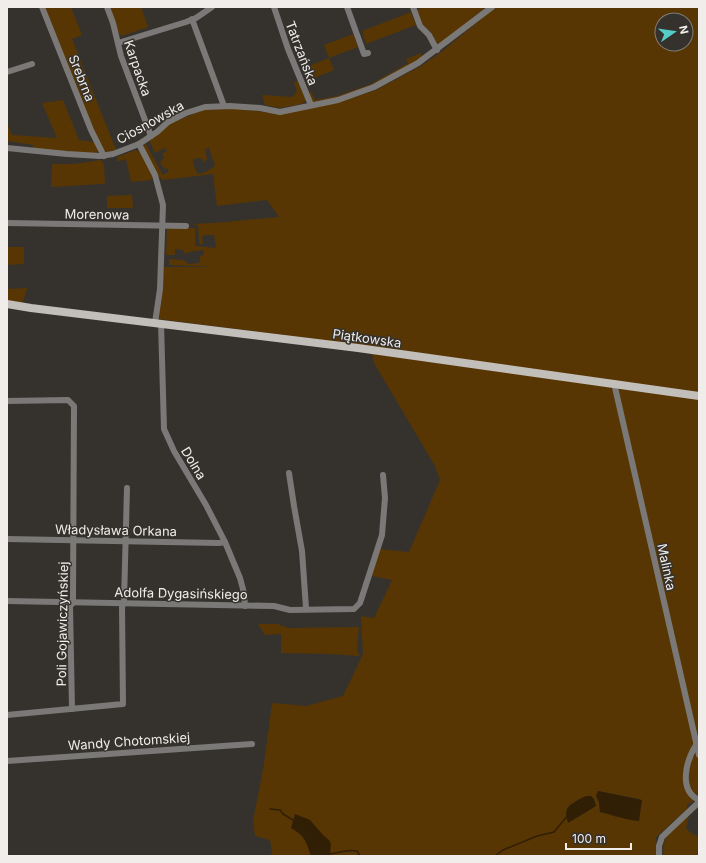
<svg xmlns="http://www.w3.org/2000/svg" width="706" height="863" font-family="Inter,sans-serif">
<rect width="100%" height="100%" fill="#35322e"/>
<!-- green -->
<g fill="#573603" fill-rule="evenodd">
<path d="M 45,7 L 71,7 L 82,35 L 72,39 L 116,150 L 107,152 L 103,149 L 93,130 Z"/>
<path d="M 141,7 L 148,27 L 122,36 L 119,34 L 110,8 Z"/>
<path d="M 424,7 L 483,7 L 484,9 L 438,45 L 431,32 L 422,24 L 417,10 Z"/>
<path d="M 496,7 L 699,7 L 699,795 L 694,794 L 693,801 L 687,805 L 687,809 L 656,837 L 657,856 L 271,856 L 272,853 L 270,840 L 255,836 L 253,821 L 264,764 L 272,703 L 306,706 L 343,696 L 363,654 L 361,616 L 374,618 L 392,580 L 372,576 L 379,549 L 409,552 L 440,480 L 435,466 L 374,363 L 370,346 L 158,319 L 164,267 L 215,267 L 169,265 L 169,259 L 183,260 L 189,264 L 199,263 L 200,261 L 200,256 L 203,255 L 204,253 L 203,250 L 188,252 L 186,254 L 184,253 L 183,250 L 175,249 L 175,255 L 166,255 L 167,228 L 195,228 L 195,246 L 216,248 L 214,235 L 204,235 L 202,238 L 203,244 L 200,244 L 199,242 L 198,225 L 190,224 L 214,223 L 279,217 L 267,200 L 217,206 L 213,174 L 163,180 L 157,175 L 144,148 L 144,145 L 146,144 L 163,175 L 169,171 L 167,168 L 164,169 L 160,162 L 164,158 L 162,154 L 167,151 L 165,148 L 155,153 L 149,140 L 169,124 L 203,110 L 230,108 L 281,114 L 339,102 L 376,90 L 421,66 L 440,53 ZM 662,20 L 686,20 L 686,44 L 662,44 ZM 209,148 L 215,166 L 206,172 L 198,174 L 194,167 L 193,161 L 194,159 L 200,158 L 203,160 L 204,163 L 205,162 L 207,159 L 205,149 ZM 598,791 L 640,799 L 616,817 L 609,814 L 600,812 L 599,802 L 596,796 ZM 591,796 L 594,799 L 596,806 L 576,818 L 568,807 L 579,799 Z"/>
<path d="M 411,12 L 416,25 L 366,44 L 362,31 Z"/>
<path d="M 353,34 L 358,47 L 329,58 L 334,70 L 307,81 L 302,69 L 329,58 L 324,45 Z"/>
<path d="M 421,53 L 423,57 L 373,85 L 338,98 L 314,102 L 312,101 L 309,94 L 311,91 L 315,100 L 337,96 L 371,84 L 408,63 L 406,59 Z"/>
<path d="M 298,81 L 306,100 L 302,104 L 280,108 L 265,105 L 262,95 L 293,97 L 297,91 L 294,82 Z"/>
<path d="M 63,100 L 79,140 L 95,142 L 98,149 L 97,153 L 79,153 L 33,148 L 33,145 L 7,141 L 7,123 L 12,135 L 57,138 L 42,103 Z"/>
<path d="M 135,150 L 140,152 L 154,176 L 151,180 L 131,182 L 126,159 L 117,162 L 117,157 Z"/>
<path d="M 101,160 L 104,165 L 105,183 L 103,184 L 51,187 L 52,165 L 53,164 L 74,164 Z"/>
<path d="M 132,195 L 133,208 L 107,208 L 107,196 Z"/>
<path d="M 7,247 L 24,247 L 24,264 L 7,265 Z"/>
<path d="M 27,288 C 27,291 23,301 22,303 L 7,301 L 7,289 Z"/>
<path d="M 258,624 L 280,624 L 280,626 L 285,626 L 287,628 L 359,627 L 357,650 L 360,656 L 329,654 L 281,653 L 281,634 L 265,635 Z"/>
<path d="M 699,807 L 689,815 L 686,829 L 694,835 L 699,836 L 699,856 L 663,856 C 663,851 663,845 665,840 C 670,829 689,816 699,807 Z"/>
</g>
<!-- water -->
<g fill="#311f05">
<path d="M 598,791 L 642,800 L 639,821 C 625,820 614,815 600,812 L 599,802 L 596,796 Z"/>
<path d="M 586,796 L 591,796 L 594,799 L 596,806 L 568,823 C 567,819 565,813 567,809 C 568,805 582,798 586,796 Z"/>
<path d="M 295,814 L 310,820 L 323,835 L 329,840 L 331,844 L 330,856 L 311,856 C 306,841 305,836 291,828 Z"/>
</g>
<g fill="none" stroke-linecap="round" stroke-linejoin="round">
<!-- stream -->
<g stroke="#311f05" stroke-width="1.5">
<path d="M 270,809 L 280,810 L 283,814 L 293,820"/>
<path d="M 329,854 C 339,853 347,849 357,851 L 360,856"/>
<path d="M 495,856 L 503,850 L 537,836 L 554,832 L 568,815"/>
</g>
<!-- minor -->
<g stroke="#7b7977" stroke-width="6">
<path d="M 42,7 L 91,130 L 104,156"/>
<path d="M 107,7 L 113,23 L 121,56 L 151,136"/>
<path d="M 274,7 L 288,49 L 311,105"/>
<path d="M 347,7 L 364,54 L 368,53"/>
<path d="M 413,7 L 420,26 L 429,35 L 437,50"/>
<path d="M 192,19 L 224,106"/>
<path d="M 118,43 L 186,22 L 196,18 L 212,7"/>
<path d="M 7,72 L 32,64"/>
<path d="M 139,144 L 155,175 L 163,205 L 160,289 L 155,323"/>
<path d="M 7,148 L 67,154 L 100,156 L 113,154 L 139,144 L 157,132 L 168,122 L 186,113 L 205,107 L 230,106 L 260,108 L 280,112 L 338,100 L 374,87 L 418,63 L 492,7"/>
<path d="M 7,223 L 186,226"/>
<path d="M 161,323 L 164,429 L 174,451 L 206,505 L 225,542 L 240,578 L 244,593 L 245,606"/>
<path d="M 614,383 L 699,755"/>
<path d="M 7,401 L 68,400 L 74,406 L 73,600 L 73,603 L 70,606 L 72,709"/>
<path d="M 289,473 L 294,506 L 302,551 L 306,608"/>
<path d="M 7,539 L 219,543 L 225,542"/>
<path d="M 7,601 L 274,606 L 290,610 L 354,609 L 360,603 L 382,535 L 385,498 L 383,475"/>
<path d="M 7,715 L 123,704 L 122,607 L 124,601 L 127,488"/>
<path d="M 696,745 C 686,761 678,790 699,800"/>
<path d="M 7,761 L 252,744"/>
<path d="M 659,856 L 659,846 L 662,837 L 699,802"/>
</g>
<!-- major -->
<path stroke="#c2beba" stroke-width="8" d="M 7,304 L 31,308 L 358,348 L 699,396"/>
</g>
<g text-anchor="middle" stroke-width="3" stroke-linejoin="round" paint-order="stroke">
<!-- street labels -->
<g font-size="13" fill="#f0edeb" stroke="#35322e">
<text transform="translate(302 53) rotate(69)" y="5">Tatrzańska</text>
<text transform="translate(138 68) rotate(71)" y="5">Karpacka</text>
<text transform="translate(82 78) rotate(68)" y="5">Srebrna</text>
<text transform="translate(150 122) rotate(-29)" y="5">Ciosnowska</text>
<text transform="translate(97 214) rotate(1)" y="5">Morenowa</text>
<text transform="translate(367 338) rotate(8)" y="5">Piątkowska</text>
<text transform="translate(194 463) rotate(59)" y="5">Dolna</text>
<text transform="translate(116 530) rotate(1)" y="5">Władysława Orkana</text>
<text transform="translate(667 567) rotate(78)" y="5">Malinka</text>
<text transform="translate(181 593) rotate(1)" y="5">Adolfa Dygasińskiego</text>
<text transform="translate(62 624) rotate(-89)" y="5">Poli Gojawiczyńskiej</text>
<text transform="translate(129 741) rotate(-4)" y="5">Wandy Chotomskiej</text>
</g>
</g>
<!-- border -->
<rect width="706" height="863" fill="none" stroke="#f0edeb" stroke-width="16"/>
<!-- north arrow -->
<g transform="translate(674 32) rotate(77)"><circle r="19" fill="#35322e" stroke="#807d7a"/>
<path d="M0-3L7 15L0 10L-7 15Z" fill="#54cdc9"/>
<text y="-6" font-size="11" font-weight="bold" text-anchor="middle" fill="#f0edeb">N</text>
</g>
<!-- scale -->
<path d="M566 843v6h65v-6" fill="none" stroke="#f0edeb" stroke-width="2"/>
<text x="572" y="843" font-size="12" fill="#f0edeb" stroke="#35322e" stroke-width="3" paint-order="stroke">100 m</text>
</svg>
